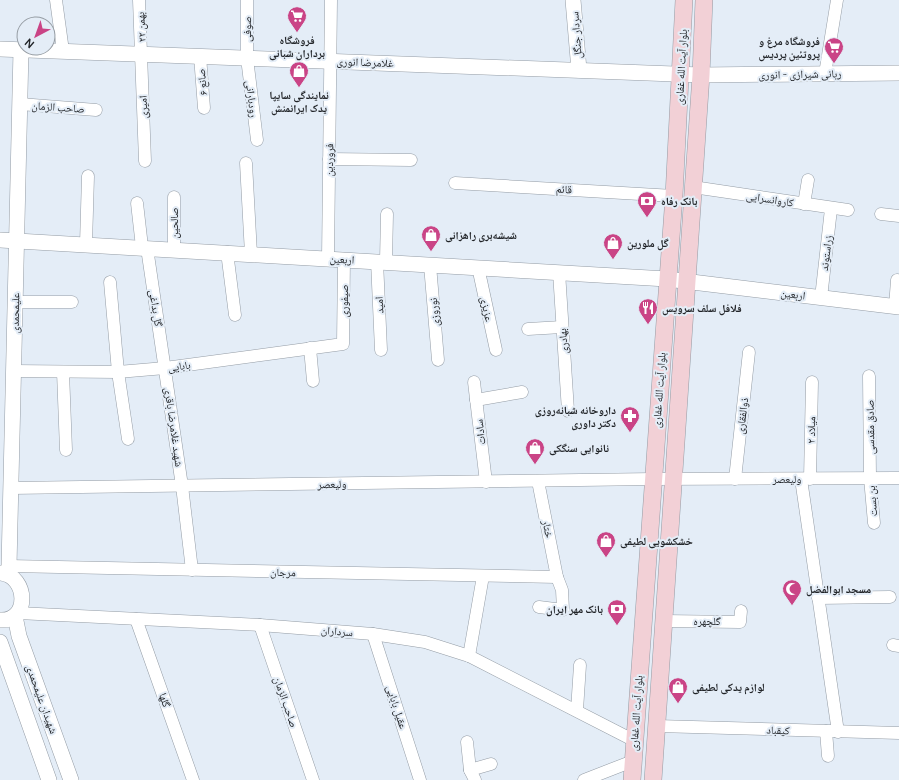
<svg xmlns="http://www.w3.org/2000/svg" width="899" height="780" font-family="Manrope,'Noto Naskh Arabic',sans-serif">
<rect width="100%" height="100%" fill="#e4edf7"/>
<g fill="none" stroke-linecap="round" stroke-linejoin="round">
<!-- minor casing -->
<g stroke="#949ca5" stroke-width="13">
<g id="minor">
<path d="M 56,0 L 63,51"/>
<path d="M 139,0 L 145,161"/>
<path d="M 247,0 L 247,58 L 257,140"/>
<path d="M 200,56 L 204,108"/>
<path d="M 825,74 L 837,0"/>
<path d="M 20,104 L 96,110"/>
<path d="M 329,159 L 411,160"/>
<path d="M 246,163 L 251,254"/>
<path d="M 455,183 L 674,196"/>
<path d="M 693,187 L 848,210"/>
<path d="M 137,203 L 142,247"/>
<path d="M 804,204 L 808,180"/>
<path d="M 881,214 L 899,216"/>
<path d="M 86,244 L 88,176"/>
<path d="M 147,248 L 182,486 L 192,570"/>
<path d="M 174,249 L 174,197"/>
<path d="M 227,252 L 235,315"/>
<path d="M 328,259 L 331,0"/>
<path d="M 377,261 L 381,350"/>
<path d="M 386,261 L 387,214"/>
<path d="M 430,265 L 438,360"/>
<path d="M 478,267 L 496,350"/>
<path d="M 559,272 L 568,411"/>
<path d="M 110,282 L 118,372 L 128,439"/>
<path d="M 821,298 L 831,209"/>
<path d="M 15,302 L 72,302"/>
<path d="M 895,307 L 897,280"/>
<path d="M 528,329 L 562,327"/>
<path d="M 310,348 L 313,381"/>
<path d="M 13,371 L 118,372 L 165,368 L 343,344 L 344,259"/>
<path d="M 63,372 L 66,450"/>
<path d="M 869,376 L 870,478 L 874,523"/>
<path d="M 474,382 L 486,482"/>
<path d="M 476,400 L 522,392"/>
<path d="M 735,479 L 749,352"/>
<path d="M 801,479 L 838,732"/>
<path d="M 810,479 L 812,382"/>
<path d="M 538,481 L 557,577 L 562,590 L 563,610 L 539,607"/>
<path d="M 11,488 L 653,479 L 899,478"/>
<path d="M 9,566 L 557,577"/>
<path d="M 818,598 L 890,597"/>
<path d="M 18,613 L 260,625 L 373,634 L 425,642 L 469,656 L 635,741"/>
<path d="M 136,619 L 193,780"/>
<path d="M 664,621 L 740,622 L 741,611"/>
<path d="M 260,625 L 313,780"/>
<path d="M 373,634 L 420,780"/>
<path d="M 893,645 L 899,646"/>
<path d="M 469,656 L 483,576"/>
<path d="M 577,710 L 580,665"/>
<path d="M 657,726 L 899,733"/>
<path d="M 826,731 L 828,756"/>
<path d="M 467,742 L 470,770 L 475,780"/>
<path d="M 470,770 L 491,764"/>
<path d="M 584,780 L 633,761"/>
</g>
</g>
<!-- tertiary casing -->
<g stroke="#949ca5" stroke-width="16">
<g id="tertiary">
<path d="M 573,0 L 579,70"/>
<path d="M 0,49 L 701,75 L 899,73"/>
<path d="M 0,240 L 667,279 L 899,307"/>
<path d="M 10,575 L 9,566 L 21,50"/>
<path d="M 15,616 L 19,636 L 71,780"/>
<path d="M 0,620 C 30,622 28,576 1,573"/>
<path d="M 0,642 L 49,780"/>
</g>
</g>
<!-- secondary casing -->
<g stroke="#949ca5" stroke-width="18">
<g id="secondary">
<path d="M 632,780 L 674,196 L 684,0"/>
<path d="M 653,780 L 701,75 L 704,0"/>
</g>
</g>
<!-- minor -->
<use href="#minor" stroke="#fff" stroke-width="12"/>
<!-- tertiary -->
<use href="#tertiary" stroke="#fff" stroke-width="15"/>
<!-- secondary -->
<use href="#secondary" stroke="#f2d0d6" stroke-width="17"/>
</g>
<!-- icons -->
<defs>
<g id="supermarket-pin" transform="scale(1)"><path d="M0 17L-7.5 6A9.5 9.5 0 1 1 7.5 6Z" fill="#ca4486" stroke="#e4edf7"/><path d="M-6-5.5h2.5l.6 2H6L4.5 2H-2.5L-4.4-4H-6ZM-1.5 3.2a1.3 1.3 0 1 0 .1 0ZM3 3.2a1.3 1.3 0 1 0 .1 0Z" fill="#fff"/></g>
<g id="shop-pin" transform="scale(1)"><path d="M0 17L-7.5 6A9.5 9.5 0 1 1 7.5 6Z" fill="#ca4486" stroke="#e4edf7"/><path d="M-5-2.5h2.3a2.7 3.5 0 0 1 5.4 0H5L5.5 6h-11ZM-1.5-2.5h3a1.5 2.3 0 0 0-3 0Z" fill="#fff"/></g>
<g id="bank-pin" transform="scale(1)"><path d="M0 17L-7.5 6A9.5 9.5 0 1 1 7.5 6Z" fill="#ca4486" stroke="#e4edf7"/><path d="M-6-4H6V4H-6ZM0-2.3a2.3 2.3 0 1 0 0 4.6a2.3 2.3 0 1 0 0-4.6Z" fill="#fff"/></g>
<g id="restaurant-pin" transform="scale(1)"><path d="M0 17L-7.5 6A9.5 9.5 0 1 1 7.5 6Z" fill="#ca4486" stroke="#e4edf7"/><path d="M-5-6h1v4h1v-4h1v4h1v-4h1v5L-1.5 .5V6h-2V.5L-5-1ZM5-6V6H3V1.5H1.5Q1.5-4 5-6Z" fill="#fff"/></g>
<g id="pharmacy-pin" transform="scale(1)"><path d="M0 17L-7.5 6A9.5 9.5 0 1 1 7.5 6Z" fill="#ca4486" stroke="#e4edf7"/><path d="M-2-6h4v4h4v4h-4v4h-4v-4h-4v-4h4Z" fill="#fff"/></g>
<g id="mosque-pin" transform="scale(1)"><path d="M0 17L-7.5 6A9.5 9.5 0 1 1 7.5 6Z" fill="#ca4486" stroke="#e4edf7"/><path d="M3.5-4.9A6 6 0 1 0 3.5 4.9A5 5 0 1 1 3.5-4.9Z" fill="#fff"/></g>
</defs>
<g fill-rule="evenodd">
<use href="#supermarket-pin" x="297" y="16"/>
<use href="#supermarket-pin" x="834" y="47"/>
<use href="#shop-pin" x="299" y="71"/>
<use href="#bank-pin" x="647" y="201"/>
<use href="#shop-pin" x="431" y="235"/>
<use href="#shop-pin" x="613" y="243"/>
<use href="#restaurant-pin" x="648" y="308"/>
<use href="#pharmacy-pin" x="630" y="416"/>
<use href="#shop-pin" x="535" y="448"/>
<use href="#shop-pin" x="606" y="541"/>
<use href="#mosque-pin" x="792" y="589"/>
<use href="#bank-pin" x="617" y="609"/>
<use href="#shop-pin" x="678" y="687"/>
</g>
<g text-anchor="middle" stroke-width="4" stroke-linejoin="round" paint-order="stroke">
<!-- street labels -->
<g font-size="11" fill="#212428" stroke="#e4edf7">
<text transform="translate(141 27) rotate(-93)" y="4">۲۲ بهمن</text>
<text transform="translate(247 29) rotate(-89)" y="4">صوفی</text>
<text transform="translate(576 35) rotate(-94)" y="4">سردار جنگل</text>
<text transform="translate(365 62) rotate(2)" y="4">غلامرضا انوری</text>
<text transform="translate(681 67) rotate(-87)" y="4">بلوار آیت الله غفاری</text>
<text transform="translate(800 74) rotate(-1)" y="4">ربانی شیرازی - انوری</text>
<text transform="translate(202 82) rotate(-95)" y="4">صانع ۶</text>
<text transform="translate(252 99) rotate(83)" y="4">رودبارانی</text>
<text transform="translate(58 107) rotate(4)" y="4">صاحب الزمان</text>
<text transform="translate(143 107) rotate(-92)" y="4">امیری</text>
<text transform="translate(329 160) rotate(-89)" y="4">فروردین</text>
<text transform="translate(564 189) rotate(3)" y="4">قائم</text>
<text transform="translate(770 199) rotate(9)" y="4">کاروانسرایی</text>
<text transform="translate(174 223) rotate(-90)" y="4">صالحین</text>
<text transform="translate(826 253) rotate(-83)" y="4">زراستوند</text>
<text transform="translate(342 259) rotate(3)" y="4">اربعین</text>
<text transform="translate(793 294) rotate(7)" y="4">اربعین</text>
<text transform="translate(344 301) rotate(-90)" y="4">صیفوری</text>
<text transform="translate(379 305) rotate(-93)" y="4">امید</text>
<text transform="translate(156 308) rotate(81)" y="4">گل بداغی</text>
<text transform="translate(487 309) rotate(78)" y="4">عزیزی</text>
<text transform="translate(434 312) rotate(-95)" y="4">نوروزی</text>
<text transform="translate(15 313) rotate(-89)" y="4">علیمحمدی</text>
<text transform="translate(563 341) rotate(-94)" y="4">بهادری</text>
<text transform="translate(179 366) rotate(-8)" y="4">بابایی</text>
<text transform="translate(659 390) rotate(-86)" y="4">بلوار آیت الله غفاری</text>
<text transform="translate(742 416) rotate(-83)" y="4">ذوالفقاری</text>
<text transform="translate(174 427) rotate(82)" y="4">شهید غلامرضا باقری</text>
<text transform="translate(870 427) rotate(-91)" y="4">صادق مقدسی</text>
<text transform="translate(811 430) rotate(-89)" y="4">میلاد ۲</text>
<text transform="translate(480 432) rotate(-97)" y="4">سادات</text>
<text x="787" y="483">ولیعصر</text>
<text transform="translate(332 484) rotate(-1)" y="4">ولیعصر</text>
<text transform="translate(872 501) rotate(-95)" y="4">بن بست</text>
<text transform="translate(548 529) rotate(79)" y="4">ختار</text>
<text transform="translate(283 572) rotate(1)" y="4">مرجان</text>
<text x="707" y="625">گلچهره</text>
<text transform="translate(337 631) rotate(5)" y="4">سرداران</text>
<text transform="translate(42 699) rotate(70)" y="4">شهیدان علیمحمدی</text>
<text transform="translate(165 700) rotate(71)" y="4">گلها</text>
<text transform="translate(286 702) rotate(71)" y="4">صاحب الزمان</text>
<text transform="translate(397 707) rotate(72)" y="4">عقیل بابایی</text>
<text transform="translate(636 713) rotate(-86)" y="4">بلوار آیت الله غفاری</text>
<text transform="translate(778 730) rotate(2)" y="4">کیقباد</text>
</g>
<!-- poi labels -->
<g font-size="11" font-weight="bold" fill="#212428" stroke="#e4edf7" text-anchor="start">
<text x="297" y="44" text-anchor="middle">فروشگاه<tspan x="297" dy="13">برداران شبانی</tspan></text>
<text x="820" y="45" text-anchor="end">فروشگاه مرغ و<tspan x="820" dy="13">پروتئین پردیس</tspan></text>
<text x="299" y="99" text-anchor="middle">نمایندگی سایپا<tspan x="299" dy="13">یدک ایرانمنش</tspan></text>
<text x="661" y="205">بانک رفاه</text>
<text x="445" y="239">شیشه‌بری راهزانی</text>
<text x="627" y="247">گل ملورین</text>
<text x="662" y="312">فلافل سلف سرویس</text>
<text x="616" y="414" text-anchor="end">داروخانه شبانه‌روزی<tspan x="616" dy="13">دکتر داوری</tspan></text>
<text x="549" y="452">نانوایی سنگکی</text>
<text x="620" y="545">خشکشویی لطیفی</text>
<text x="806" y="593">مسجد ابوالفضل</text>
<text x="603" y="613" text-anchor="end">بانک مهر ایران</text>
<text x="692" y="691">لوازم یدکی لطیفی</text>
</g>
</g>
<!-- north arrow -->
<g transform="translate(36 36) rotate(221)"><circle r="19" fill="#e4edf7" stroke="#969da4"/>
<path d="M0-3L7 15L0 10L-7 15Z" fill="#ca4486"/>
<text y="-6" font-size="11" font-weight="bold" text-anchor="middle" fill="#212428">N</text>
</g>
</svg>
